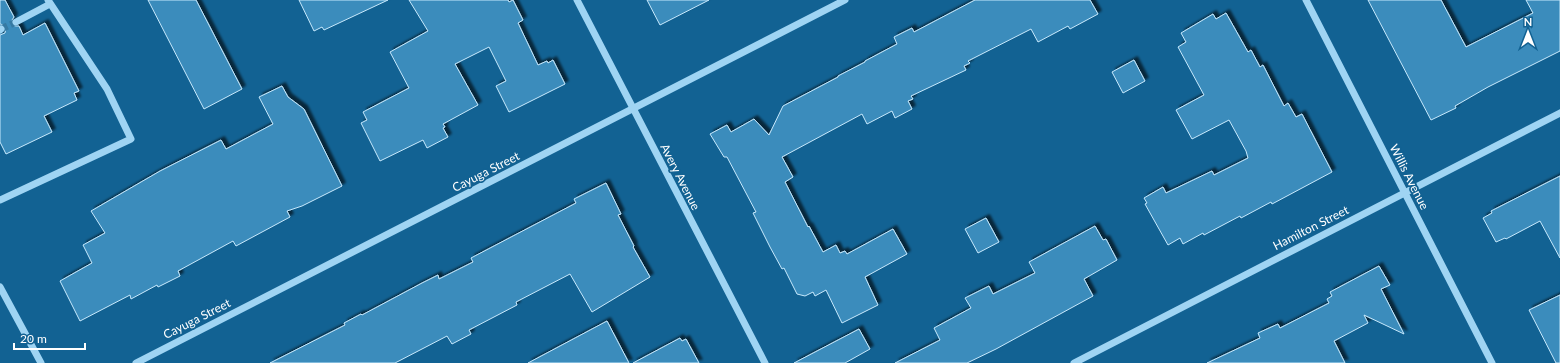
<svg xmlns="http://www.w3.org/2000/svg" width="1560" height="363" font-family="Lato,sans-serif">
<defs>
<filter id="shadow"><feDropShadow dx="3.5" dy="-3.5" stdDeviation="1" flood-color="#0009"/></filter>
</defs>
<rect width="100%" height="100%" fill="#126293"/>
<!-- building -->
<g fill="#3a8cbc" stroke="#c7e9fd" filter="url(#shadow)">
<path d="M 0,0 L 5,0 L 14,17 L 12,20 L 11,24 L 14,26 L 19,26 L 23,35 L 45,23 L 79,91 L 74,93 L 77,100 L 44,116 L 52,132 L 6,154 L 0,142 L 0,35 L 5,33 L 6,28 L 4,25 L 0,24 Z"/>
<path d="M 148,0 L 196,0 L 242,89 L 204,109 Z"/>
<path d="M 299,0 L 388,0 L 324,30 L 322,27 L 314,31 Z"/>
<path d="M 409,0 L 508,0 L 509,2 L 513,0 L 523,20 L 518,23 L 538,65 L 547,61 L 548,63 L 553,60 L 565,84 L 509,112 L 496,86 L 506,81 L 489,47 L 455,64 L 478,105 L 443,124 L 445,127 L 443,128 L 448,137 L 427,148 L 423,140 L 380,161 L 361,123 L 367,120 L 363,112 L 409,88 L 390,52 L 428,31 Z"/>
<path d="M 647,0 L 709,0 L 660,25 Z"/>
<path d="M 975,0 L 1090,0 L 1098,14 L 1070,29 L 1068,26 L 1038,42 L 1031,29 L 968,61 L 970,63 L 964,66 L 966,70 L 911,96 L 913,99 L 908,101 L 912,109 L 895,118 L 892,111 L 867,124 L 862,114 L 782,157 L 793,177 L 785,182 L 808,227 L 809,226 L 823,252 L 836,245 L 840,253 L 845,251 L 847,254 L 893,229 L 907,254 L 865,277 L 878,305 L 842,323 L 826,290 L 815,296 L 813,292 L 805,296 L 797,294 L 784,268 L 782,269 L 770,247 L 753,213 L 756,212 L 727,157 L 724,157 L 710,134 L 727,125 L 731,132 L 754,119 L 769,135 L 783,106 L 838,77 L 838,76 L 865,62 L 865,61 L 897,44 L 894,37 L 912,28 L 914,32 Z"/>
<path d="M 1368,0 L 1441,0 L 1466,47 L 1533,13 L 1526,0 L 1560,0 L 1560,51 L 1488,87 L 1455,106 L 1456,108 L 1431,120 Z"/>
<path d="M 1226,13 L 1248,52 L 1251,50 L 1260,67 L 1263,65 L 1284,106 L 1288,103 L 1296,117 L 1302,114 L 1332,172 L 1272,204 L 1271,202 L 1241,218 L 1240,216 L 1204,235 L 1203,233 L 1183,244 L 1180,238 L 1168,245 L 1145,204 L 1147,203 L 1144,198 L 1163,187 L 1166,193 L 1212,171 L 1214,175 L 1248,158 L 1246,151 L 1229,120 L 1192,139 L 1176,110 L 1204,95 L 1178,47 L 1186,42 L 1181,33 L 1213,14 L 1216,19 Z"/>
<path d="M 1134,60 L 1145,81 L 1123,93 L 1112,72 Z"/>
<path d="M 282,86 L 288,97 L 304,109 L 342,186 L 302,206 L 287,211 L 290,217 L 236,246 L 233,241 L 178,271 L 180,276 L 158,287 L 157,285 L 131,299 L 130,295 L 80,321 L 60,281 L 92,263 L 83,245 L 105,233 L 91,211 L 160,171 L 221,140 L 226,149 L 273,124 L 259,97 Z"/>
<path d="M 1560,176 L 1560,258 L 1540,221 L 1506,239 L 1505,238 L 1496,242 L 1483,218 L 1492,213 L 1491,211 Z"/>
<path d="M 606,183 L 621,214 L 618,215 L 634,246 L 633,247 L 650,277 L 592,312 L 570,274 L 516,302 L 517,305 L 469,330 L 471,334 L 452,344 L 447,336 L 395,363 L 270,363 L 345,325 L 344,323 L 361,314 L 362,315 L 422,283 L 438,275 L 439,279 L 473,262 L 471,258 L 576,203 L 574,199 Z"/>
<path d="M 986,218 L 999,242 L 978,253 L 965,229 Z"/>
<path d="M 1095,226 L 1103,240 L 1106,239 L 1117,260 L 1084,279 L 1093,296 L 996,349 L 967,363 L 895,363 L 940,340 L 934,328 L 971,308 L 965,298 L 989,286 L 993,294 L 1035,273 L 1029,262 Z"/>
<path d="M 1379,266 L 1390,285 L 1381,289 L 1404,334 L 1364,315 L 1368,323 L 1334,341 L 1345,363 L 1207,363 L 1260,338 L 1258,333 L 1278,324 L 1280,328 L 1329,303 L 1327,299 L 1332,296 L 1330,292 Z"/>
<path d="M 1560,295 L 1560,363 L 1556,363 L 1529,310 Z"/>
<path d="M 607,321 L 629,363 L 528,363 Z"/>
<path d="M 859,329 L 870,349 L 845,363 L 794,363 Z"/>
<path d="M 680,338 L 682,341 L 686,339 L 699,363 L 633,363 Z"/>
</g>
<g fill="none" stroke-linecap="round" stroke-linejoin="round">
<!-- minor-tunnel -->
<path stroke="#367aa3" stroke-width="7" stroke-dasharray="7 3.5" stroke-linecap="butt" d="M 1,29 L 16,22"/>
<!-- minor -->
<g stroke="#9fd4f3" stroke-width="7">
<path d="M 577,0 L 765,363"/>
<path d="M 1306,0 L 1492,363"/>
<path d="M 16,22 L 50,4"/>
<path d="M 0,30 L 1,29"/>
<path d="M 0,200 L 131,139 L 107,89 L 48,0"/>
<path d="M 0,287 L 41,363"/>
<path d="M 136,363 L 845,0"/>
<path d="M 1074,363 L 1560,113"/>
</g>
</g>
<g text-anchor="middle" stroke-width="3.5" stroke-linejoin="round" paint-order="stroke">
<!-- street labels -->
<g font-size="12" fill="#fff" stroke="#126293">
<text transform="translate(486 172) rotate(-27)" y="4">Cayuga Street</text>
<text transform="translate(680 177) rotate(63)" y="4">Avery Avenue</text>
<text transform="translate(1409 177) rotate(63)" y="4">Willis Avenue</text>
<text transform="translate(1311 228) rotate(-27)" y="4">Hamilton Street</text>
<text transform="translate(197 319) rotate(-27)" y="4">Cayuga Street</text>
</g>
</g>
<!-- north arrow -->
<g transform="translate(1528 32)" stroke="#126293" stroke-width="3" paint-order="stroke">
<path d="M0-3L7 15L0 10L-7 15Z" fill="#ffffff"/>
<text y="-6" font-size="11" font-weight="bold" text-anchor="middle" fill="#ffffff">N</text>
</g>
<!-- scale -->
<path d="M14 343v6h71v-6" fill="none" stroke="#ffffff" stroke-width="2"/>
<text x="20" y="343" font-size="12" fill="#ffffff" stroke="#126293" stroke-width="3" paint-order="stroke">20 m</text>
</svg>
